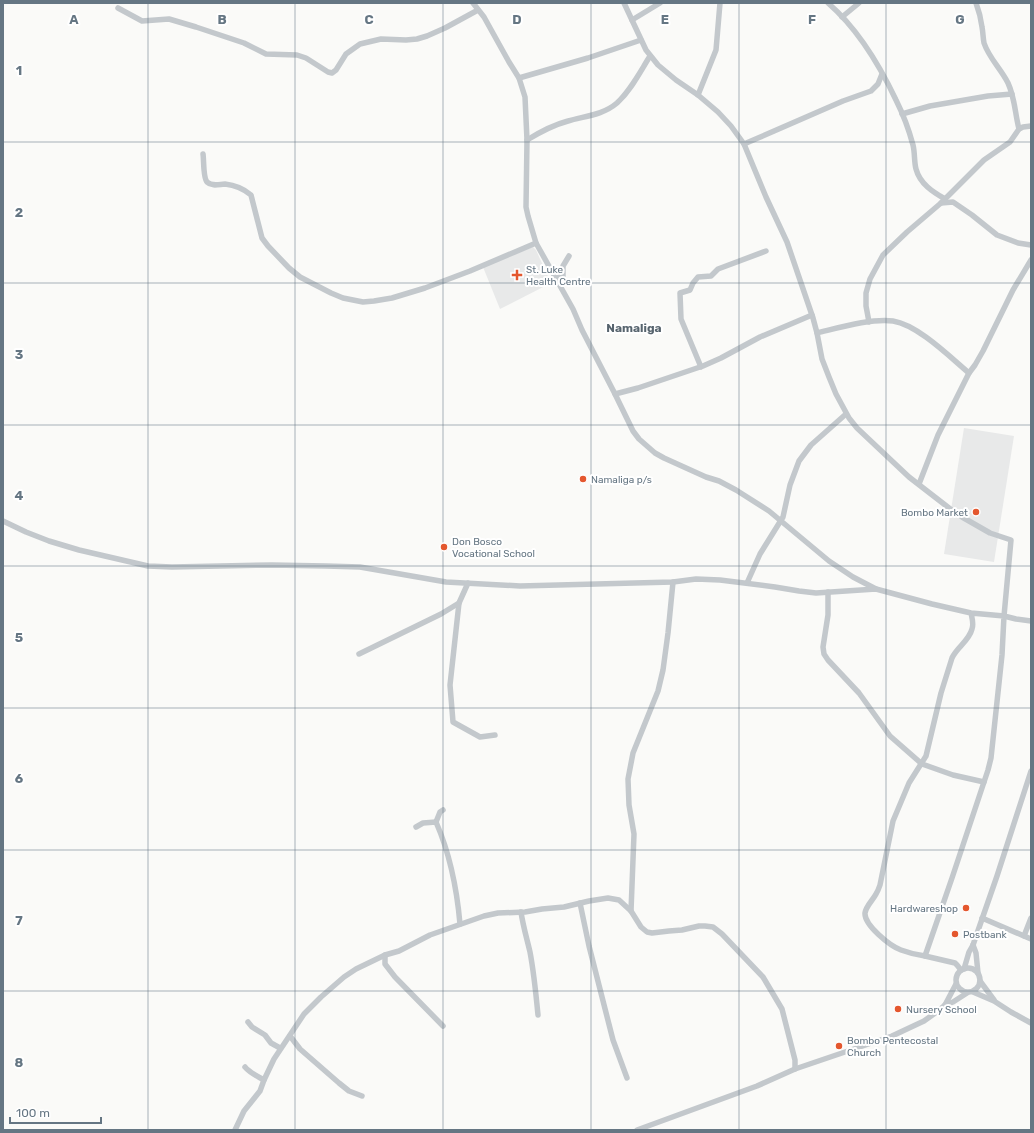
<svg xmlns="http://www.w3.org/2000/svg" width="1034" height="1133" font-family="Rubik,sans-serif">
<rect width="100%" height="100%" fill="#fafaf8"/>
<!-- built -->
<g fill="#e8e9e9">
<path d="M 533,247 L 536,250 L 551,283 L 500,309 L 483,267 Z"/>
<path d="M 964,428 L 1014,436 L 994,562 L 944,554 Z"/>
</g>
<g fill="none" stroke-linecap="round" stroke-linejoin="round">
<!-- street -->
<g stroke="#c3c8cc" stroke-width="5.5">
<path d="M 473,3 L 484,17 L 509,62 L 519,78 L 525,97 L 527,140 L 526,207 L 528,216 L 536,243 L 573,309 L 582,330 L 615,394 L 633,431 L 639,439 L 655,453 L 664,458 L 706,477 L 719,481 L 736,490 L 769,511 L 829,561 L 853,577 L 876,589"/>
<path d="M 624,3 L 646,50 L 658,65 L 676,80 L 698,95 L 718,112 L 731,126 L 744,144 L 766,197 L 787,242 L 813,318 L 817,333 L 822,359 L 829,377 L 836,394 L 849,418 L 857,428 L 909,477 L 949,508 L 962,517 L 990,533 L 1011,540 L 1004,616 L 1016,619 L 1031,621"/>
<path d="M 828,3 C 857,28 879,64 896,100 C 903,114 909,130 913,145 C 915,153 914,162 916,169 C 920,184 933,192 945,199"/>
<path d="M 976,3 C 979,11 981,19 982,27 C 983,32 983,38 984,43 C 989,58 1001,69 1008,83 C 1015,98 1015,114 1019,129"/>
<path d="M 118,8 L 142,21 L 169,19 L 196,27 L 244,43 L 266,54 L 297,55 L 306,58 L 328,72 L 332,73 L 336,70 L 346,54 L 360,44 L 381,39 L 406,40 L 417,39 L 427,36 L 445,28 L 478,10"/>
<path d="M 842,17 L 859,3"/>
<path d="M 632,20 L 660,3"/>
<path d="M 519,78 L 588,58 L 641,40"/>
<path d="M 698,95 L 716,50 L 720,3"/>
<path d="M 902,114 L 930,106 L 988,96 L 1012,94"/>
<path d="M 527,140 C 540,132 553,125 568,121 C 585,116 603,115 617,103 C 631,90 640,72 650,56"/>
<path d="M 744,144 L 758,138 L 843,101 L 871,91 L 878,84 L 882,74"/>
<path d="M 203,154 C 204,160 203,178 207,182 C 212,187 220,184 225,184 C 234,185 244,189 251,195 L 262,238 L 268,246 L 289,268 L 300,277 L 331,293 L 343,298 L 363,302 L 374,301 L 392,298 L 425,288 L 470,271 L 536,243"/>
<path d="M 941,203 L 953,202 L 972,215 L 997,235 L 1018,243 L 1031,245"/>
<path d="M 556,278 L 563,276 L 563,266 L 569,256"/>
<path d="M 869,322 L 866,306 L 866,293 L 870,279 L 883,255 L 907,232 L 941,203 L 984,160 L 1010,142 L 1019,129 L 1023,127 L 1031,126"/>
<path d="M 817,333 C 838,328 872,318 893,321 C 918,325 950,357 969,373"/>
<path d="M 701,367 L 681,319 L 680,293 L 690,290 L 693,283 L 698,277 L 711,276 L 718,269 L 766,251"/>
<path d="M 615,394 L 638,388 L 703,366 L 721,358 L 760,337 L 812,315"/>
<path d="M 919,484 L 938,435 L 969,373 L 975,365 L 983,351 L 1013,290 L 1031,260"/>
<path d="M 3,521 L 26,532 L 49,541 L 79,550 L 148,566 L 172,567 L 272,565 L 326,566 L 360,567 L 446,582 L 520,586 L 673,582 L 696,579 L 720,580 L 775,587 L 799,591 L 816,593 L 876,589 L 932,604 L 971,613 L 1004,616 L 1002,655 L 991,758 L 988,770 L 952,878 L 925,956 C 917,955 909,953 901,950 C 890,946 864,925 865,913 C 866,906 873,900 876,894 C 878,891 879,888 880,885 L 893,821 L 909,783 L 926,756 L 941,693 L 952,658 C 957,647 969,641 972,629 C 974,624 972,618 971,613"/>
<path d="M 747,583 L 760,554 L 783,517 L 790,485 L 799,461 L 811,445 L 846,414"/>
<path d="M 828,592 L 828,615 L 823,647 L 824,654 L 828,660 L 859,693 L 890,736 L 922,764 L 953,775 L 984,782"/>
<path d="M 459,603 L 450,685 L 453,722 L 480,737 L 495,735"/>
<path d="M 359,654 L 441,614 L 459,603 L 468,583"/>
<path d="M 436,822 L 440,812 L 443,810"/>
<path d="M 416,827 L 423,823 L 436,822 C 450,854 457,890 460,924"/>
<path d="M 580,903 L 589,946 L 613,1040 L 627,1078"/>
<path d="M 631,911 L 634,834 L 629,805 L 628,779 L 633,753 L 658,691 L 663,670 L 668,633 L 673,582"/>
<path d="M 521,912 C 523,926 527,939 530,952 C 534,973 536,994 538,1015"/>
<path d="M 982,918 L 1031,939"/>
<path d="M 1024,936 L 1031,918"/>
<path d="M 973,945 L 976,953 L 978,973"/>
<path d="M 385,955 L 385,964 L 395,977 L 443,1026"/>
<path d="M 925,956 L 955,963 L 957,965 L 961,970"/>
<circle cx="968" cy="980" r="12"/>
<path d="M 964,969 L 969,952 L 973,945 L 997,876 L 1031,771"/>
<path d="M 980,981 L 994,1000"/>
<path d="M 973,992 L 994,1001 L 1011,1012 L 1031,1023"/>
<path d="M 945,1005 L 953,1002 L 967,993"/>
<path d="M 248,1022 L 252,1027 L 265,1035 L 271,1043 L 280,1048"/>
<path d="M 290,1036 L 300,1049 L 339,1083 L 349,1091 L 362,1096"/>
<path d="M 245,1067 C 250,1073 257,1076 264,1080"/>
<path d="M 235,1130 L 244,1111 L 260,1091 L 264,1080 L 274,1059 L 304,1014 L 321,997 L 344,977 L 356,969 L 385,955 L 399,951 L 430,935 L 484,916 L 498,913 L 525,912 L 542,909 L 564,907 L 589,901 L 608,898 L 619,900 L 631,911 L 641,927 L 647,932 L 652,933 L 669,931 L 682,930 L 699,926 L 705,926 L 713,927 L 722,934 L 763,977 L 782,1009 L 795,1060 L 795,1069"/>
<path d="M 637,1130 L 757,1086 L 795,1069 L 892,1036 L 924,1021 L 938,1011 L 945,1005 L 956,984"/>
</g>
</g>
<!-- grid -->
<path fill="none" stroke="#657683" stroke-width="1" stroke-opacity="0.55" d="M 148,3 L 148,1130M 295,3 L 295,1130M 443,3 L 443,1130M 591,3 L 591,1130M 739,3 L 739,1130M 886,3 L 886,1130M 3,142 L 1031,142M 3,283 L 1031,283M 3,425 L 1031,425M 3,566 L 1031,566M 3,708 L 1031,708M 3,850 L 1031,850M 3,991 L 1031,991"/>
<!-- markers -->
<g fill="#e4572e" stroke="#fff" stroke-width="1.5">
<path d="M515 269h4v4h4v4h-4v4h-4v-4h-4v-4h4z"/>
<circle cx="583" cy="479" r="4"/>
<circle cx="976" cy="512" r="4"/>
<circle cx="444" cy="547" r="4"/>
<circle cx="966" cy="908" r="4"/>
<circle cx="955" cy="934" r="4"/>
<circle cx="898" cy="1009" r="4"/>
<circle cx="839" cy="1046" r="4"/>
</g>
<g text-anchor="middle" stroke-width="4" stroke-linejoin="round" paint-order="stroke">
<!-- poi labels -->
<g font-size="10" fill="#657683" stroke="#fff" text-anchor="start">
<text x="526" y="273">St. Luke<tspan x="526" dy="12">Health Centre</tspan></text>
<text x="591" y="483">Namaliga p/s</text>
<text x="968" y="516" text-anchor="end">Bombo Market</text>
<text x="452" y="545">Don Bosco<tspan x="452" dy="12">Vocational School</tspan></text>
<text x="958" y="912" text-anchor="end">Hardwareshop</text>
<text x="963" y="938">Postbank</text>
<text x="906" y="1013">Nursery School</text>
<text x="847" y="1044">Bombo Pentecostal<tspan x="847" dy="12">Church</tspan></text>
</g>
<!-- quarter labels -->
<g font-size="12" font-weight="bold" fill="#57646e" stroke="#fff">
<text x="634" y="332">Namaliga</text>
</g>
</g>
<g font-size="13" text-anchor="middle" font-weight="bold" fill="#657683" stroke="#fff" stroke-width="4" stroke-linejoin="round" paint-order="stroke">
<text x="74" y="24">A</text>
<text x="222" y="24">B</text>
<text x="369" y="24">C</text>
<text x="517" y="24">D</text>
<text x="665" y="24">E</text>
<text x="812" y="24">F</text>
<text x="960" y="24">G</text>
<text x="19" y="75">1</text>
<text x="19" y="217">2</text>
<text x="19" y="359">3</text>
<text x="19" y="500">4</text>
<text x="19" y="642">5</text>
<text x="19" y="783">6</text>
<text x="19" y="925">7</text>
<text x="19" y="1067">8</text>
</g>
<!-- border -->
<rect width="1034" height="1133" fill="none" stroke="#657683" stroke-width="8"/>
<!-- scale -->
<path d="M10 1117v6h91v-6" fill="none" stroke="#657683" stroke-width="2"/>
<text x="16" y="1117" font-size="12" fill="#657683" stroke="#ffffff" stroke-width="3" paint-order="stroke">100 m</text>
</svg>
